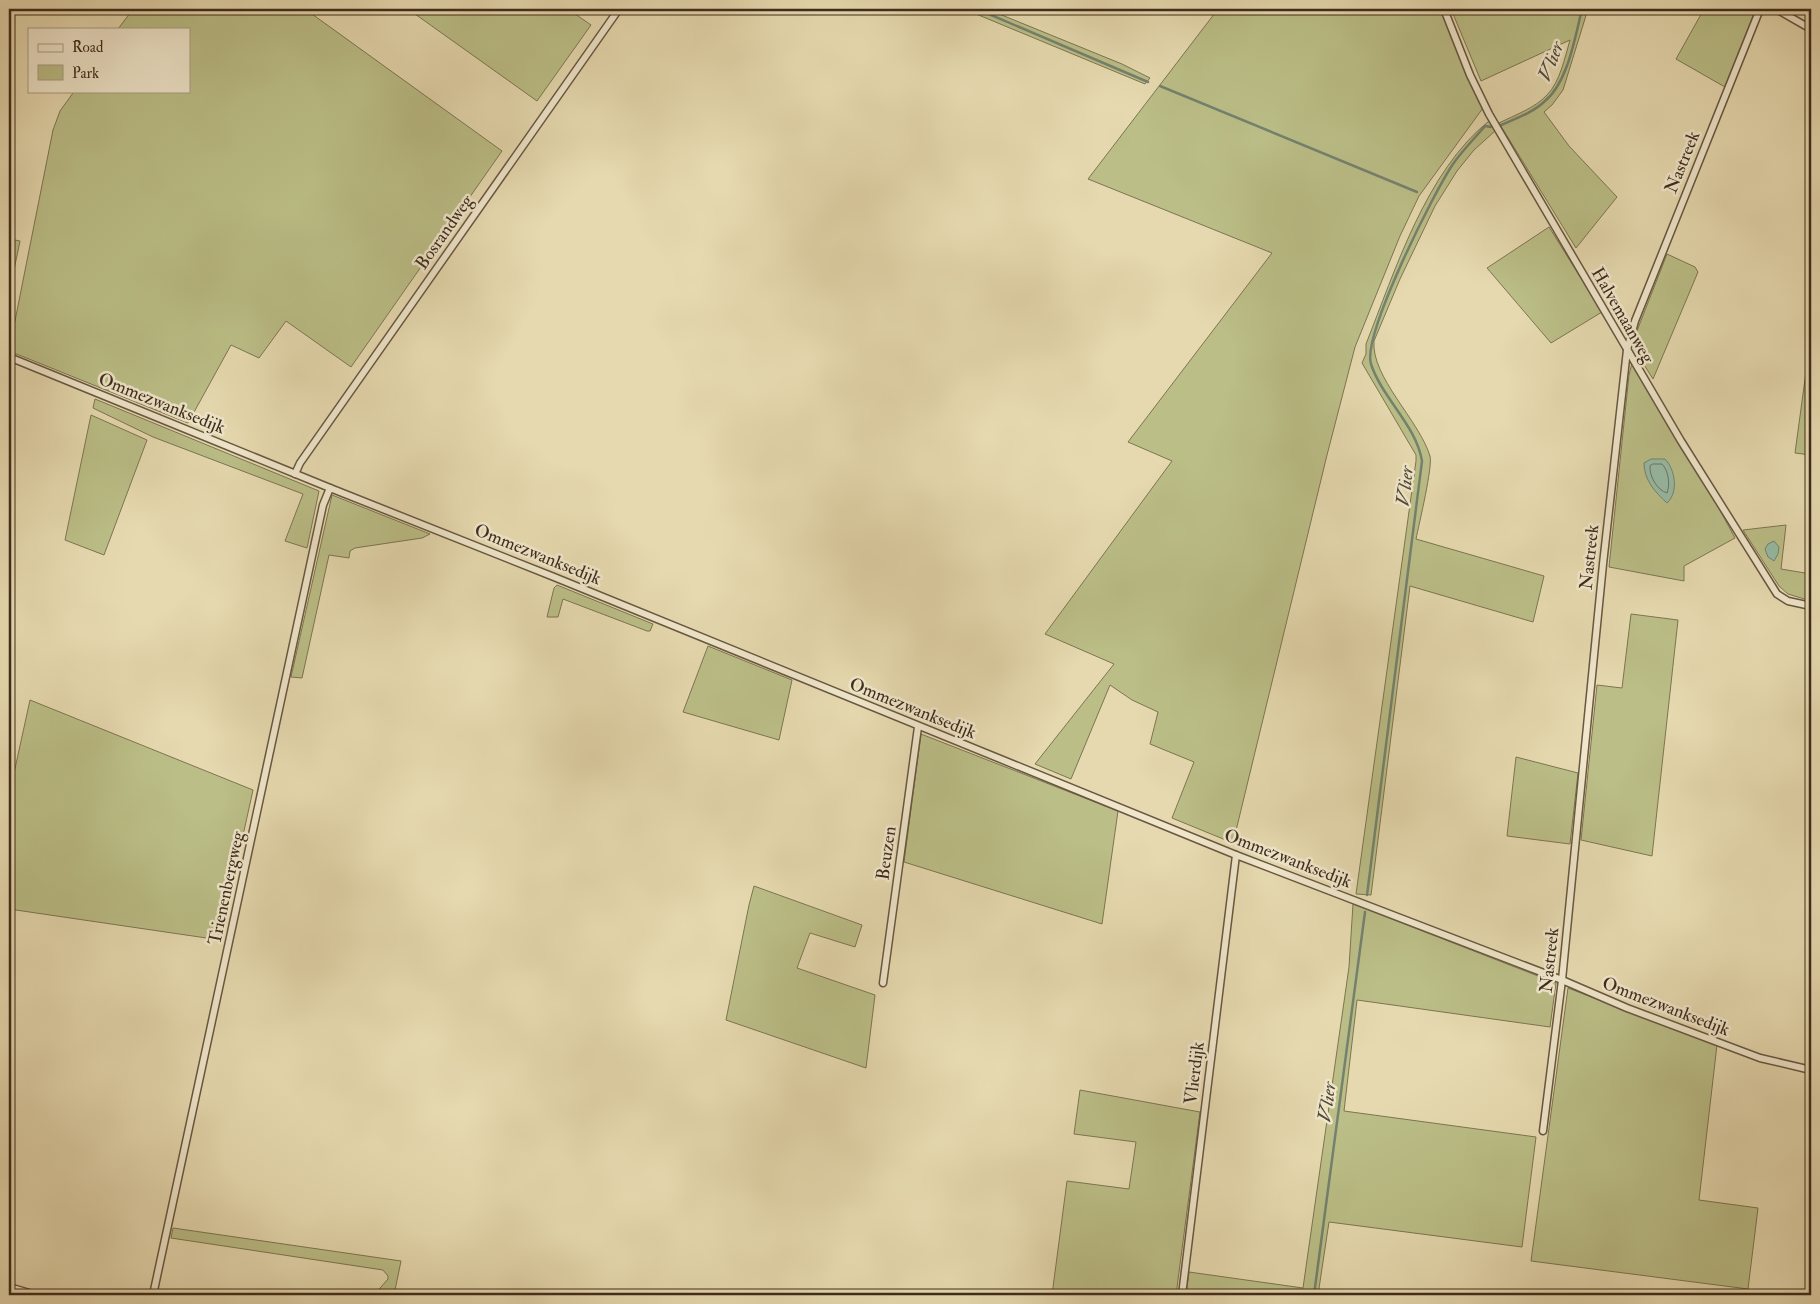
<svg xmlns="http://www.w3.org/2000/svg" width="1820" height="1304" font-family="'IM FELL Double Pica',serif">
<rect width="100%" height="100%" fill="#e6d9af"/>
<filter id="stains"><feTurbulence type="fractalNoise" baseFrequency=".004" numOctaves="4"/><feColorMatrix values="0 0 0 0 .2 0 0 0 0 .09 0 0 0 0 .02 0 0 0 .5 -.17"/></filter>
<radialGradient id="worn" r=".72"><stop offset=".6" stop-color="#630" stop-opacity="0"/><stop offset="1" stop-color="#630" stop-opacity=".3"/></radialGradient>
<!-- green -->
<g fill="#bbbe87" stroke="#7d7552">
<path d="M 133,9 L 305,9 L 502,151 L 351,367 L 286,321 L 259,358 L 231,345 L 188,423 L 9,351 L 53,130 L 60,111 L 73,93 L 74,91 L 189,91 L 189,29 L 118,29 Z"/>
<path d="M 408,9 L 568,9 L 591,25 L 537,101 Z"/>
<path d="M 964,9 L 987,9 L 1122,64 L 1150,78 L 1145,84 Z"/>
<path d="M 1218,9 L 1443,9 L 1483,108 L 1419,196 L 1400,236 L 1355,347 L 1327,455 L 1233,843 L 1172,818 L 1194,762 L 1150,744 L 1158,712 L 1132,700 L 1110,685 L 1071,779 L 1035,764 L 1114,664 L 1045,634 L 1172,461 L 1128,442 L 1272,253 L 1088,179 Z"/>
<path d="M 1451,9 L 1588,9 L 1563,90 L 1552,105 L 1544,112 L 1569,146 L 1617,197 L 1576,248 L 1499,123 C 1515,115 1535,108 1547,95 C 1560,82 1565,57 1570,40 L 1481,81 Z"/>
<path d="M 1704,9 L 1756,9 L 1725,87 L 1676,59 Z"/>
<path d="M 1489,121 L 1495,131 L 1474,150 L 1457,171 L 1435,206 L 1400,279 L 1374,341 C 1371,377 1419,420 1430,456 C 1433,466 1419,524 1416,539 L 1544,576 L 1533,622 L 1410,586 L 1371,895 L 1356,894 L 1416,461 L 1416,455 L 1362,363 L 1366,354 L 1366,344 C 1395,271 1426,171 1489,121 Z"/>
<path d="M 1549,227 L 1602,312 L 1551,343 L 1487,268 Z"/>
<path d="M 15,240 L 20,241 L 9,294 L 9,242 Z"/>
<path d="M 1667,254 L 1695,267 L 1698,272 L 1653,379 L 1638,355 L 1633,341 Z"/>
<path d="M 1811,335 L 1811,455 L 1795,453 Z"/>
<path d="M 1632,363 L 1701,475 L 1735,538 L 1684,566 L 1684,581 L 1609,567 L 1629,375 Z"/>
<path d="M 95,399 L 319,491 L 307,548 L 285,541 L 303,494 L 153,437 L 93,408 Z"/>
<path d="M 91,415 L 147,440 L 104,555 L 65,540 Z"/>
<path d="M 332,495 L 430,534 L 422,538 L 355,548 L 350,551 L 349,558 L 329,555 L 302,678 L 291,677 Z"/>
<path d="M 1786,525 L 1781,569 L 1811,574 L 1811,601 L 1788,594 L 1779,586 L 1743,530 Z"/>
<path d="M 557,585 L 653,624 L 650,631 L 647,631 L 563,599 L 558,617 L 547,617 L 554,588 Z"/>
<path d="M 1631,614 L 1678,620 L 1652,856 L 1581,840 L 1597,685 L 1622,688 Z"/>
<path d="M 708,646 L 792,680 L 779,740 L 683,712 Z"/>
<path d="M 30,700 L 253,790 L 220,940 L 9,909 L 9,796 Z"/>
<path d="M 921,734 L 1118,811 L 1102,924 L 904,862 Z"/>
<path d="M 1516,757 L 1578,773 L 1570,844 L 1507,836 Z"/>
<path d="M 754,886 L 862,925 L 855,947 L 810,933 L 797,968 L 875,995 L 866,1068 L 726,1020 L 749,905 Z"/>
<path d="M 1353,904 L 1556,983 L 1550,1027 L 1357,1000 L 1344,1111 L 1536,1137 L 1522,1247 L 1329,1222 L 1318,1295 L 1186,1295 L 1189,1272 L 1303,1288 L 1349,967 Z"/>
<path d="M 1568,988 L 1717,1045 L 1699,1200 L 1758,1208 L 1748,1289 L 1531,1261 Z"/>
<path d="M 1080,1090 L 1200,1112 L 1176,1295 L 1052,1295 L 1067,1181 L 1129,1189 L 1136,1142 L 1074,1134 Z"/>
<path d="M 173,1228 L 401,1261 L 394,1295 L 374,1295 L 388,1279 L 388,1276 L 383,1270 L 171,1238 Z"/>
</g>
<!-- water -->
<g fill="#97bba6" stroke="#74826f">
<path d="M 1651,459 L 1665,459 C 1675,469 1679,492 1667,503 C 1655,492 1644,480 1644,463 Z"/>
<path d="M 1774,541 L 1779,547 L 1778,554 L 1774,561 L 1768,557 L 1765,549 L 1768,544 Z"/>
</g>
<g fill="none" stroke-linecap="round" stroke-linejoin="round">
<!-- shore -->
<path stroke="#6b7461" stroke-width="1" d="M 1653,464 L 1662,464 C 1669,471 1670,485 1667,493 C 1657,490 1649,476 1650,466 Z"/>
<!-- stream -->
<g stroke="#74826f" stroke-width="2.5">
<path d="M 977,9 L 1148,82"/>
<path d="M 1160,86 L 1417,192"/>
<path d="M 1501,125 C 1515,119 1534,112 1545,101 C 1568,82 1575,37 1582,9"/>
<path d="M 1367,895 L 1422,461 C 1416,425 1382,398 1371,364 C 1362,335 1434,192 1453,164 C 1462,151 1474,139 1485,126 L 1491,127"/>
<path d="M 1314,1295 L 1365,912"/>
</g>
<!-- street casing -->
<g stroke="#695741" stroke-width="9">
<g id="street">
<path d="M 1444,9 L 1470,75 L 1489,114 L 1681,441 L 1777,594 L 1788,601 L 1811,606"/>
<path d="M 1776,9 L 1811,29"/>
<path d="M 9,357 L 330,488 L 554,577 L 1236,855 L 1562,980 L 1627,1008 L 1760,1058 L 1811,1070"/>
<path d="M 295,474 L 300,463 L 619,9"/>
<path d="M 883,983 L 918,727"/>
<path d="M 1543,1131 L 1562,980 L 1603,564 L 1627,350 L 1635,321 L 1760,9"/>
<path d="M 9,1287 L 36,1295"/>
<path d="M 153,1295 L 323,505 L 330,488"/>
<path d="M 1182,1295 L 1236,855"/>
</g>
</g>
<!-- street -->
<use href="#street" stroke="#efe6cb" stroke-width="6"/>
</g>
<g text-anchor="middle" stroke-width="5" stroke-linejoin="round" paint-order="stroke">
<!-- street labels -->
<g font-size="18" fill="#3f2c1c" stroke="#efe6cb">
<text transform="translate(1682 162) rotate(-68)" y="6">Nastreek</text>
<text transform="translate(444 232) rotate(-55)" y="6">Bosrandweg</text>
<text transform="translate(1623 315) rotate(60)" y="6">Halvemaanweg</text>
<text transform="translate(162 403) rotate(22)" y="6">Ommezwanksedijk</text>
<text transform="translate(538 554) rotate(22)" y="6">Ommezwanksedijk</text>
<text transform="translate(1589 557) rotate(-84)" y="6">Nastreek</text>
<text transform="translate(913 708) rotate(22)" y="6">Ommezwanksedijk</text>
<text transform="translate(886 853) rotate(-82)" y="6">Beuzen</text>
<text transform="translate(1288 858) rotate(21)" y="6">Ommezwanksedijk</text>
<text transform="translate(226 888) rotate(-78)" y="6">Trienenbergweg</text>
<text transform="translate(1549 960) rotate(-84)" y="6">Nastreek</text>
<text transform="translate(1666 1006) rotate(21)" y="6">Ommezwanksedijk</text>
<text transform="translate(1194 1073) rotate(-83)" y="6">Vlierdijk</text>
</g>
<!-- water labels -->
<g font-size="19" font-style="italic" fill="#514938" stroke="#efe6cb">
<text transform="translate(1550 61) rotate(-69)" y="7">Vlier</text>
<text transform="translate(1404 486) rotate(-84)" y="7">Vlier</text>
<text transform="translate(1326 1102) rotate(-82)" y="7">Vlier</text>
</g>
</g>
<!-- margin -->
<rect width="1820" height="1304" fill="none" stroke="#e6d9af" stroke-width="30"/>
<rect x="10" y="10" width="1800" height="1284" fill="none" stroke="#3f2c1c" stroke-width="2.5"/>
<rect x="15" y="15" width="1790" height="1274" fill="none" stroke="#3f2c1c"/>
<!-- legend -->
<rect x="28" y="28" width="162" height="65" fill="#efe6cb" stroke="#a99c85"/>
<rect x="38" y="44" width="25" height="8" fill="#efe6cb" stroke="#a99c85"/>
<text x="72" y="52" font-size="15" fill="#3f2c1c">Road</text>
<rect x="38" y="65" width="25" height="15" fill="#bbbe87" stroke="#a99c85"/>
<text x="72" y="78" font-size="15" fill="#3f2c1c">Park</text>
<rect width="100%" height="100%" filter="url(#stains)"/>
<rect width="100%" height="100%" fill="url(#worn)"/>
</svg>
